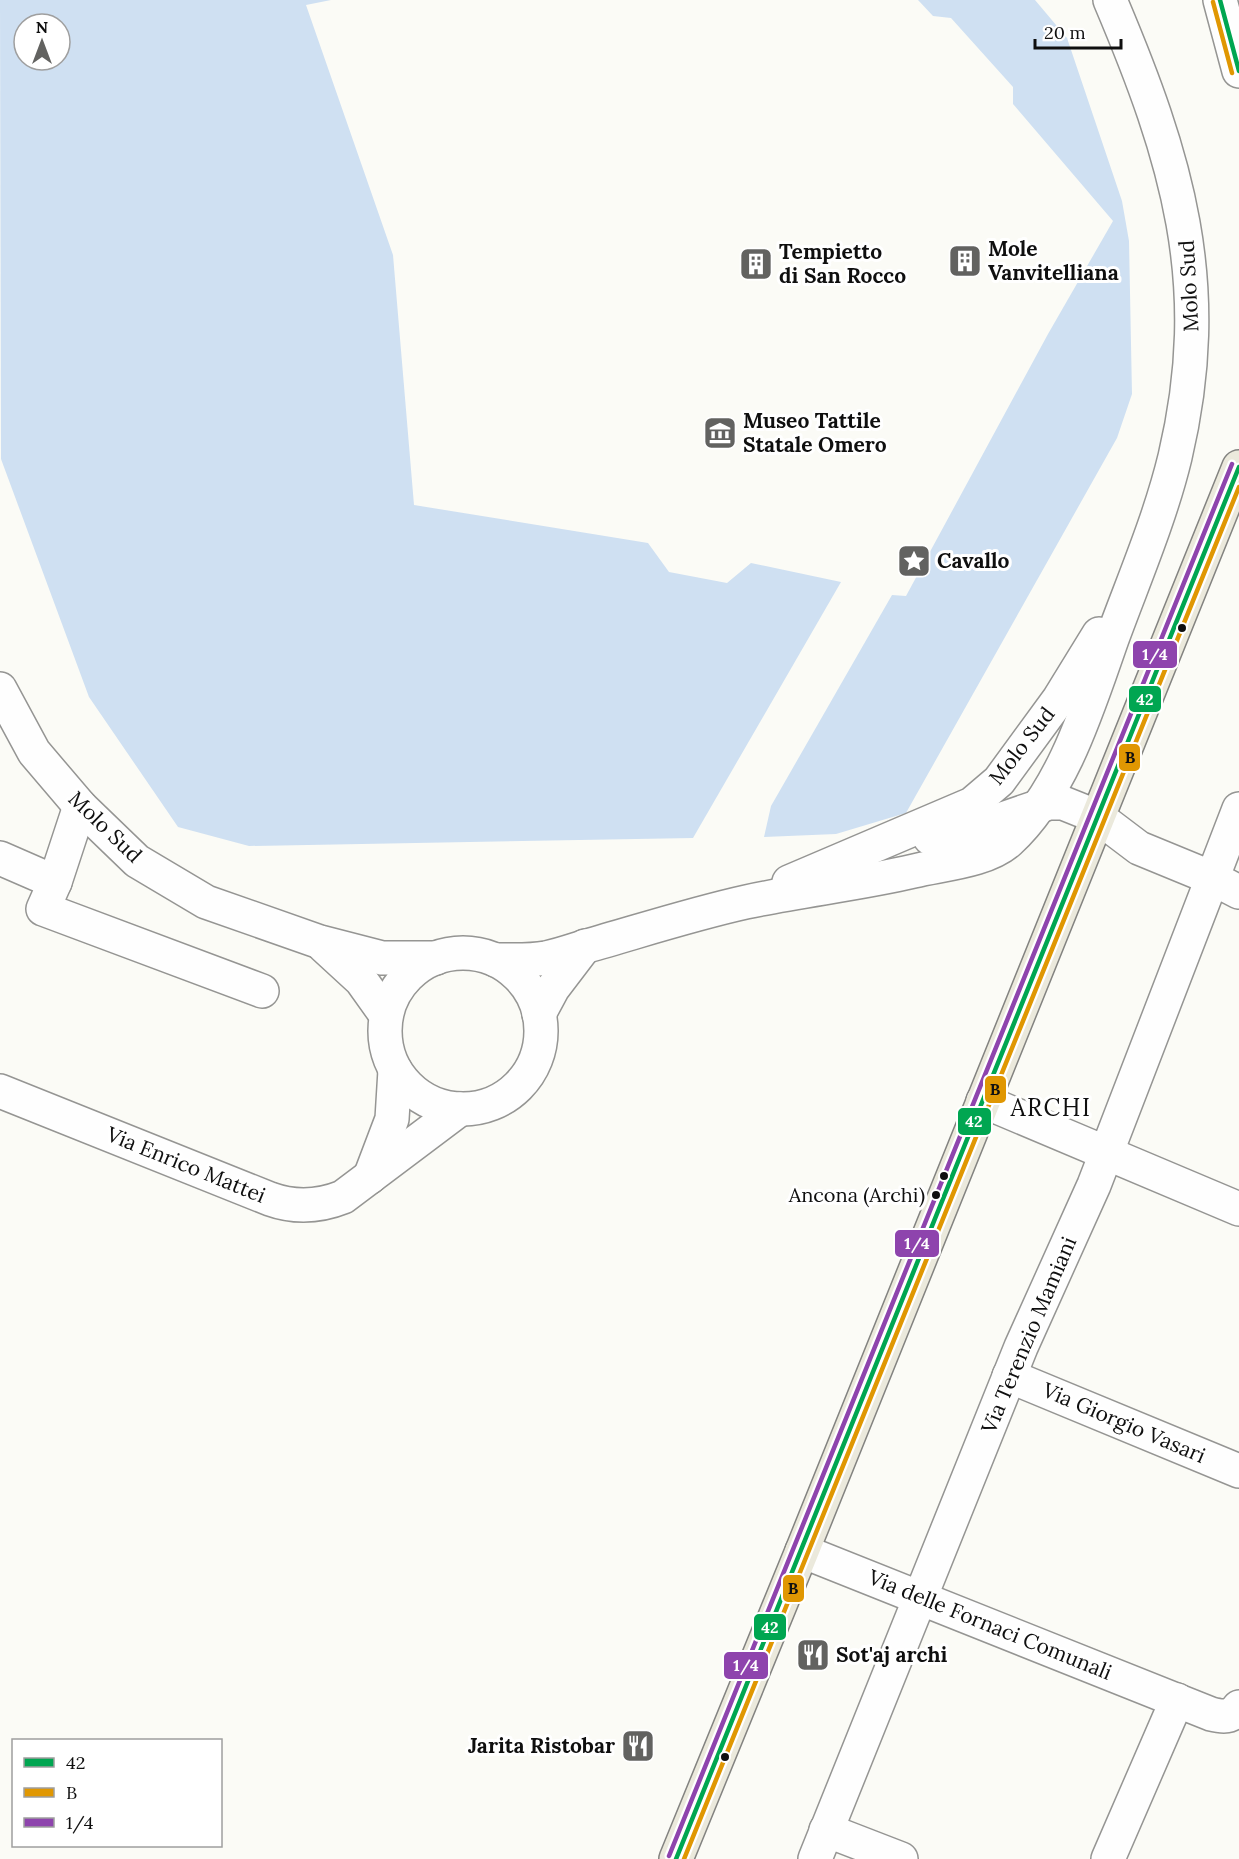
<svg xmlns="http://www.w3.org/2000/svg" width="1239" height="1859" font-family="Lora,serif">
<rect width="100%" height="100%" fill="#fbfbf6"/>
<!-- water -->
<g fill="#cfe0f2" fill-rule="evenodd">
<path d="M 0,0 L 331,0 L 306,5 L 393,255 L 414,505 L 648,543 L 669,572 L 727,583 L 751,563 L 841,582 L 693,838 L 249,846 L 178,827 L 89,697 L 1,459 ZM 24,24 L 60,24 L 60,60 L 24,60 Z"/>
<path d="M 918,0 L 1035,0 L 1067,38 L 1122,201 L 1129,241 L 1132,394 L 1117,438 L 906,813 L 836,834 L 764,837 L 771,806 L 892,595 L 906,596 L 1048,334 L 1113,221 L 1013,104 L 1013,87 L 951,18 L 933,16 Z"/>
</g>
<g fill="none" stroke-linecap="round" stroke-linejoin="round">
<!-- minor casing -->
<g stroke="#959593" stroke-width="36">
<g id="minor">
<path d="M 1220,0 L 1239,71"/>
<path d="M 0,689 L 34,752 L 80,806 L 137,861 L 206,902 L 320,942 L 382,958 L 436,958"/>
<path d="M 930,838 L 979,827 L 1049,803 L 1063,803 L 1098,817 L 1139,848 L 1212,878 L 1239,892"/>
<path d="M 0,858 L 55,882 L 80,806"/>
<path d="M 55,882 L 43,909 L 262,991"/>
<path d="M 789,882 L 972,804 L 999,781 L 1059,699 L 1099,634"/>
<path d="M 324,946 L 361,980 L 386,1015"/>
<circle cx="463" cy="1031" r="78"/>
<path d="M 496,960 C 512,960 530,961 546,958 C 560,955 574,950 587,946 C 640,931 692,914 746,902 C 801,890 859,884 914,871 C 943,864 987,861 1009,841 C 1063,791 1088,707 1112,639 C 1134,579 1160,519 1175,457 C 1216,284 1177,158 1110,0"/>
<path d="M 539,1014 L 553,988 L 585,946"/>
<path d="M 0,1091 L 270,1199 C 295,1208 318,1207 343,1197 L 460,1109"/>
<path d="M 983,1101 L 1239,1209"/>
<path d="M 370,1177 L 392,1119 L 395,1070"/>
<path d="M 1009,1376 L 1239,1471"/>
<path d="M 802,1551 L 1211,1714 C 1223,1717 1231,1718 1239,1707"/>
<path d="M 826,1830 L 901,1859"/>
<path d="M 815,1859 L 1021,1347 L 1094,1185 L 1239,809"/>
<path d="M 1108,1859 L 1177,1700"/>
</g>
</g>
<!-- major casing -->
<g stroke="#838380" stroke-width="36">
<path id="major" d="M 676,1859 L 802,1551 L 1239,467"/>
</g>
<!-- minor -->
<use href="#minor" stroke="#fefefe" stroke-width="33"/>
<!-- major -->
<use href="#major" stroke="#ebe9dc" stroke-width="33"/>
<!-- bus-1 casing -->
<g stroke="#fff" stroke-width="9">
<g id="bus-1">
<path d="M 1220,0 L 1239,71"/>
<path d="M 676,1859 L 1239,467"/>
</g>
</g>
<!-- bus-2 casing -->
<g stroke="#fff" stroke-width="9">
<g id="bus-2">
<path d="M 1213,2 L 1232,73"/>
<path d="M 684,1859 L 1239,487"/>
</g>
</g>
<!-- bus-3 casing -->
<g stroke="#fff" stroke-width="9">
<path id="bus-3" d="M 669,1856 L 1232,464"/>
</g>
<!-- bus-1 -->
<use href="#bus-1" stroke="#00a651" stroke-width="4.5"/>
<!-- bus-2 -->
<use href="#bus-2" stroke="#e09702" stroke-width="4.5"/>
<!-- bus-3 -->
<use href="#bus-3" stroke="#8e44ad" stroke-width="4.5"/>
</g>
<!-- icons -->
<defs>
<g id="building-square" transform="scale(1.725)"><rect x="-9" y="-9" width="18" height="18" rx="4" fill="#626260" stroke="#fff"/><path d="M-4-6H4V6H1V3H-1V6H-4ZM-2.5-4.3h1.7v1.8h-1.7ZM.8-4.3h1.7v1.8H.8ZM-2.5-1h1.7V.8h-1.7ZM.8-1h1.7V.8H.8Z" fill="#fff"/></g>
<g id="museum-square" transform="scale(1.725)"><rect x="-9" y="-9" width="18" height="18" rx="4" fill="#626260" stroke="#fff"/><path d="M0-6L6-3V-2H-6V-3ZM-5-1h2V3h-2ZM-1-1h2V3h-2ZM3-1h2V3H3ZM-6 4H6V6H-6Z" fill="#fff"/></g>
<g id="sight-square" transform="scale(1.725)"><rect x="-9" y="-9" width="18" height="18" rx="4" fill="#626260" stroke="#fff"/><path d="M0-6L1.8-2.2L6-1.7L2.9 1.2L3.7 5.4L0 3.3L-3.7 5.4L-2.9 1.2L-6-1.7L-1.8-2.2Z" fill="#fff"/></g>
<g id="restaurant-square" transform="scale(1.725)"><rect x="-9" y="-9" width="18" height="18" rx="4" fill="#626260" stroke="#fff"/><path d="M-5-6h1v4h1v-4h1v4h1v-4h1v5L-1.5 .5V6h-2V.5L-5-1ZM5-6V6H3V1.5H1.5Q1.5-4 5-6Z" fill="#fff"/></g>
</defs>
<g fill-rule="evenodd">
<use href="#building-square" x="965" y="261"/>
<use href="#building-square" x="756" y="264"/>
<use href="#museum-square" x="720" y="433"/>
<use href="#sight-square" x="914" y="561"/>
<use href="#restaurant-square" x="813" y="1655"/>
<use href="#restaurant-square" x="638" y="1746"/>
</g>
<!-- markers -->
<g fill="#0f0f0f" stroke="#fff" stroke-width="2">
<circle cx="1182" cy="628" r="5"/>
<circle cx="944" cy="1176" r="5"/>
<circle cx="936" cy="1195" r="5"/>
<circle cx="725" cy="1757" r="5"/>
</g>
<g text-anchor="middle" stroke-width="6" stroke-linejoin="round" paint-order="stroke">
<!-- bus labels -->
<g font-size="20" fill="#0f0f0f" stroke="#fff" text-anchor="end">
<text x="925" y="1202">Ancona (Archi)</text>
</g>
<!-- poi labels -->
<g font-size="21" font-weight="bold" fill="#0f0f0f" stroke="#fff" text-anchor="start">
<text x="988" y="256">Mole<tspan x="988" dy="24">Vanvitelliana</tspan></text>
<text x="779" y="259">Tempietto<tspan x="779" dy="24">di San Rocco</tspan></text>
<text x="743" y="428">Museo Tattile<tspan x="743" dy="24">Statale Omero</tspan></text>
<text x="937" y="568">Cavallo</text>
<text x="836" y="1662">Sot'aj archi</text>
<text x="615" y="1753" text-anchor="end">Jarita Ristobar</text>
</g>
<!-- street labels -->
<g font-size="21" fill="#0f0f0f" stroke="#fff">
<text transform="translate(1189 286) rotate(-93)" y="7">Molo Sud</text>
<text transform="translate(1022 746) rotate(-52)" y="7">Molo Sud</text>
<text transform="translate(105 827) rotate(44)" y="7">Molo Sud</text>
<text transform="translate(186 1165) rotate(22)" y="7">Via Enrico Mattei</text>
<text transform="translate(1029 1335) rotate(-67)" y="7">Via Terenzio Mamiani</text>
<text transform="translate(1124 1423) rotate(23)" y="7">Via Giorgio Vasari</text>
<text transform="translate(990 1625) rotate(22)" y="7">Via delle Fornaci Comunali</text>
</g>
<!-- quarter labels -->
<g font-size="24" letter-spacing="1.5" fill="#0f0f0f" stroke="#fff">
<text x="1051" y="1116">ARCHI</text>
</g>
</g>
<g stroke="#fff" stroke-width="2">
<rect x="1132" y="640" width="46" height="29" rx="6" fill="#8e44ad"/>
<rect x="1128" y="685" width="34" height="28" rx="6" fill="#00a651"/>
<rect x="1118" y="743" width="23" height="29" rx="6" fill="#e09702"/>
<rect x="984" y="1075" width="23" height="29" rx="6" fill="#e09702"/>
<rect x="957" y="1107" width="35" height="29" rx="6" fill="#00a651"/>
<rect x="894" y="1229" width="46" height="29" rx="6" fill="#8e44ad"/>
<rect x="782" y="1574" width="23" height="29" rx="6" fill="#e09702"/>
<rect x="753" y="1613" width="34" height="28" rx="6" fill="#00a651"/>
<rect x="723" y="1651" width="46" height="29" rx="6" fill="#8e44ad"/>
</g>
<g font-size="16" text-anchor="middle" font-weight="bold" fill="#fff">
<text x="1155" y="660">1/4</text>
<text x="1145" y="705">42</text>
<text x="974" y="1127">42</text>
<text x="917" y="1249">1/4</text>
<text x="770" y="1633">42</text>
<text x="746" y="1671">1/4</text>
</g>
<g font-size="16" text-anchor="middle" font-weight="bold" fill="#111">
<text x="1130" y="763">B</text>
<text x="995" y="1095">B</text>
<text x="793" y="1594">B</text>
</g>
<!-- legend -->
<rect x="12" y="1739" width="210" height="108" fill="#ffffff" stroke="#9f9f9f" stroke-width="1.5"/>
<rect x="24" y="1758" width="30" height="9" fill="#00a651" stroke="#9f9f9f" stroke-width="1.5"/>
<text x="66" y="1769" font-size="18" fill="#0f0f0f">42</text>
<rect x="24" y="1788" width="30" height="9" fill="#e09702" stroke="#9f9f9f" stroke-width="1.5"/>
<text x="66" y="1799" font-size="18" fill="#0f0f0f">B</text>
<rect x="24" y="1818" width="30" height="9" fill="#8e44ad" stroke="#9f9f9f" stroke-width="1.5"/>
<text x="66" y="1829" font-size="18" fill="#0f0f0f">1/4</text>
<!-- north arrow -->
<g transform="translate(42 42)"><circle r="28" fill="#ffffff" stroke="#9f9f9f" stroke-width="1.5"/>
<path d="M0-4.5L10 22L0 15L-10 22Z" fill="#626260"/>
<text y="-9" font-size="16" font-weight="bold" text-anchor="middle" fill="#0f0f0f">N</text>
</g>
<!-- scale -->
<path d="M1035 39v9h86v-9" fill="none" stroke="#0f0f0f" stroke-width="3"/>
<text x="1044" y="39" font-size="18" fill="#0f0f0f" stroke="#ffffff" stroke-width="4.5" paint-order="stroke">20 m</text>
</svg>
